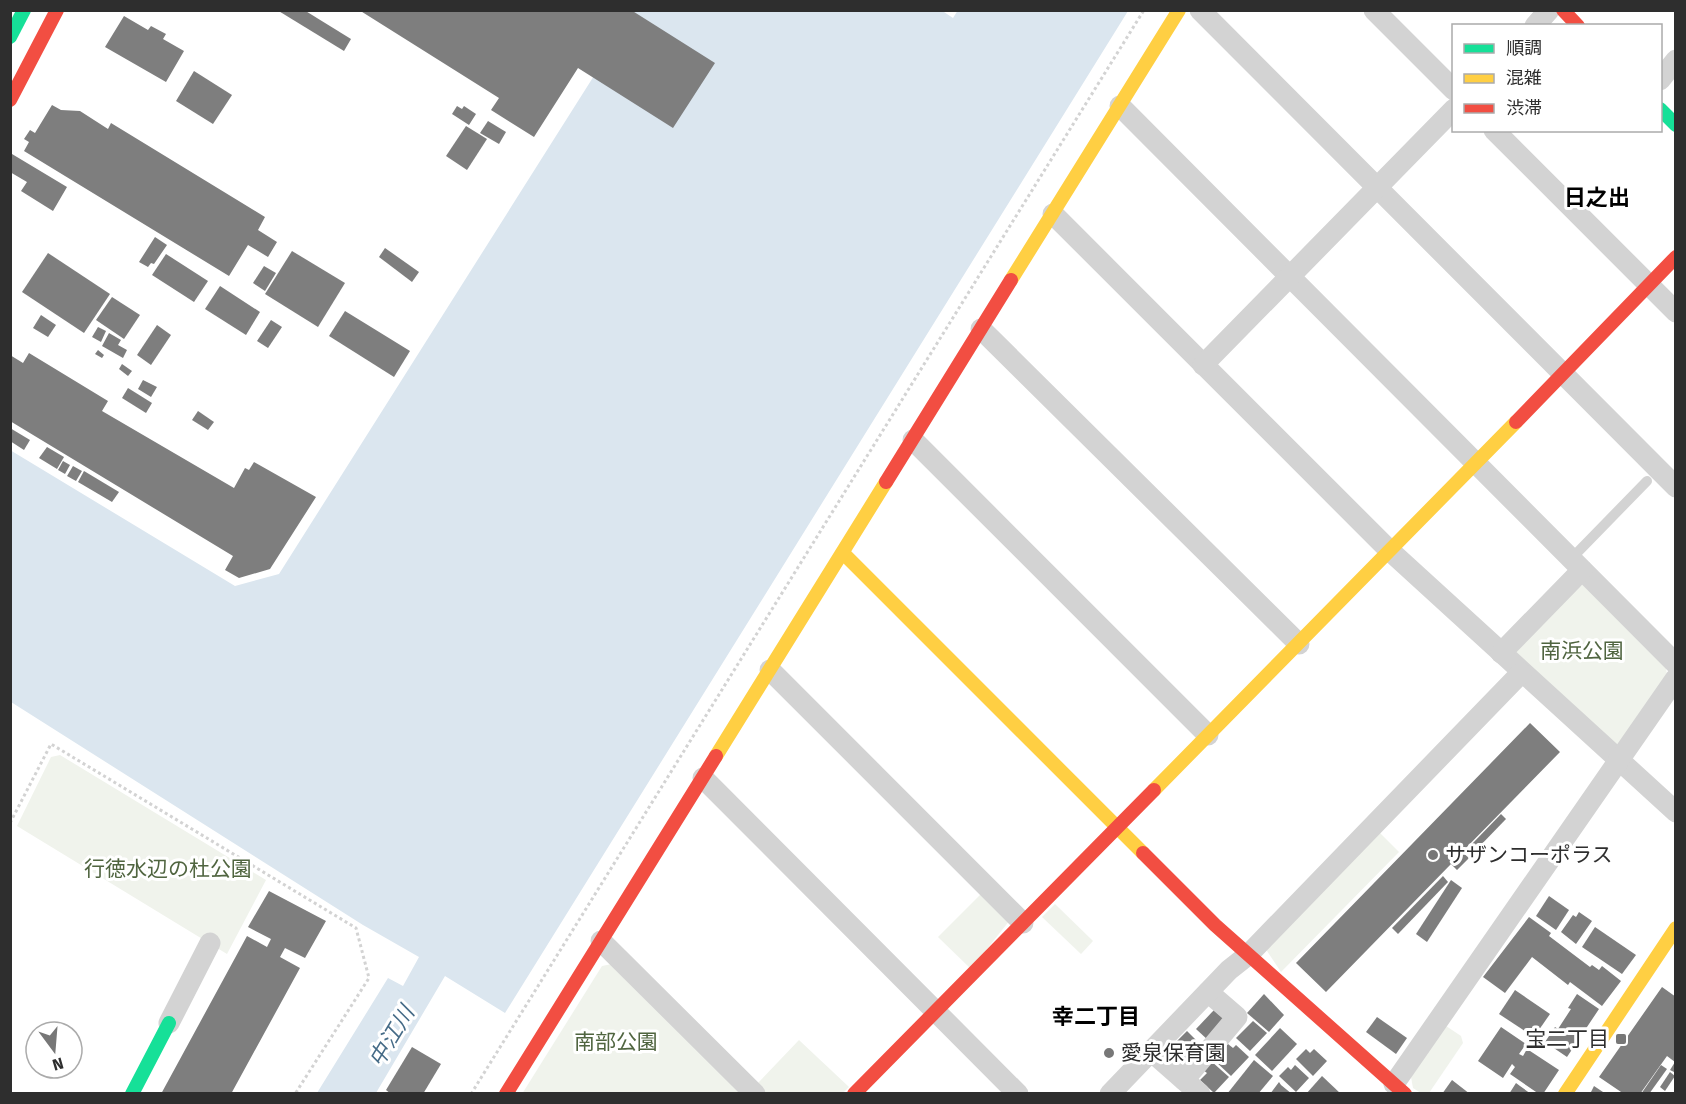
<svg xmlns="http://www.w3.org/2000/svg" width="1686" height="1104" font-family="'Fira Sans','Noto Sans JP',sans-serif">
<rect width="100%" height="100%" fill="#fff"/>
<!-- green -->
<g fill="#f0f3ec">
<path d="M 1583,584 L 1666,667 L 1667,676 L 1622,743 L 1614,745 L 1516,656 L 1514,648 Z"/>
<path d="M 60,755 L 266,880 L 227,954 L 17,826 L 51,757 Z"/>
<path d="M 1379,832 L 1399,852 L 1281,972 L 1265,948 Z"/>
<path d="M 982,893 L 1010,920 L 971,969 L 938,937 Z"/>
<path d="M 1055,904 L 1093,941 L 1081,954 L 1042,917 Z"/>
<path d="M 612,964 L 743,1094 L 522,1094 L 602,966 Z"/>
<path d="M 1446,1026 L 1461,1036 L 1463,1043 L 1429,1093 L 1421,1093 L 1413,1088 L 1411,1077 Z"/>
<path d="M 799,1040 L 849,1087 L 843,1093 L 767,1094 L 757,1084 Z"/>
</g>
<!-- water -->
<path fill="#dbe6ef" d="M 941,10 L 953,18 L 958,10 L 1128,11 L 505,1013 L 445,976 L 376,1093 L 317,1093 L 388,978 L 403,986 L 419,957 L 363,925 L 11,702 L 10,450 L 235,586 L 279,574 L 635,11 Z"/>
<!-- building -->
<g fill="#7e7e7e">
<path d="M 277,10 L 304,10 L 351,39 L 344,51 Z"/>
<path d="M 359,10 L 631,10 L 715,63 L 673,128 L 578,68 L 534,137 L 491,110 L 499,98 Z"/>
<path d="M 124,16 L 148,30 L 151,26 L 166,34 L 163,39 L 184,51 L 166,82 L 105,47 Z"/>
<path d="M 194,71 L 232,95 L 213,124 L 176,101 Z"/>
<path d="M 52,105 L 61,110 L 80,111 L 108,129 L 111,123 L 265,217 L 258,230 L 277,242 L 268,257 L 248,245 L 229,276 L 24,151 L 29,142 L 24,139 L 30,130 L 35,133 Z"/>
<path d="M 457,106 L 462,109 L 464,106 L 476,114 L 469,125 L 452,114 Z"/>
<path d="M 488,121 L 506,132 L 499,144 L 480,133 Z"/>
<path d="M 466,126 L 487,139 L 467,170 L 446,156 Z"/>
<path d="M 12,154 L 67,187 L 53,211 L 21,191 L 27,182 L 10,172 Z"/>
<path d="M 155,237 L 167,245 L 154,264 L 151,263 L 148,267 L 139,262 Z"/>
<path d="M 385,248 L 419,272 L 412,282 L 379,257 Z"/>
<path d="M 292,251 L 345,283 L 318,327 L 265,294 Z"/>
<path d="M 48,253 L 110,294 L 84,333 L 22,292 Z"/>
<path d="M 166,254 L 208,281 L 194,302 L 152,275 Z"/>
<path d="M 264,266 L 276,273 L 265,291 L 253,283 Z"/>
<path d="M 220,286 L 260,312 L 246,335 L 205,309 Z"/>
<path d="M 112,297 L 140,315 L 124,339 L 96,320 Z"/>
<path d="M 345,311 L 410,351 L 394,377 L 329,336 Z"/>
<path d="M 41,315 L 56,325 L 48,337 L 33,328 Z"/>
<path d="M 271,320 L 282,327 L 268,348 L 257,341 Z"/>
<path d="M 157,325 L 171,335 L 151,365 L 137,355 Z"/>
<path d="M 98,327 L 106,331 L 101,342 L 92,337 Z"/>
<path d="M 109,333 L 121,340 L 118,345 L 127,350 L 123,358 L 102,346 Z"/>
<path d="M 98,350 L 104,355 L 102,358 L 95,354 Z"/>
<path d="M 29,353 L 108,401 L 102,411 L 234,488 L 245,468 L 249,470 L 254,462 L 316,497 L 270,569 L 239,578 L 225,570 L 233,556 L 10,421 L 10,355 L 23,363 Z"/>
<path d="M 122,364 L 132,371 L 128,376 L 119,369 Z"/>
<path d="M 143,380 L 157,387 L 151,397 L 138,389 Z"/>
<path d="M 128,388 L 152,403 L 146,413 L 122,398 Z"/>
<path d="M 198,411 L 214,422 L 208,430 L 192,420 Z"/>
<path d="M 10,428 L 30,440 L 24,450 L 10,441 Z"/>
<path d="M 47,447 L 64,457 L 57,469 L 39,458 Z"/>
<path d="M 63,461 L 70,465 L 65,474 L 58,470 Z"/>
<path d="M 73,466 L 82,471 L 76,481 L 67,476 Z"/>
<path d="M 84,471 L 119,492 L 112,502 L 78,482 Z"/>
<path d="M 1530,723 L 1560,752 L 1462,852 L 1469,858 L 1457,870 L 1451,864 L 1326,992 L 1296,963 Z"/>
<path d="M 1501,814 L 1506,819 L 1475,851 L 1470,846 Z"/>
<path d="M 1443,876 L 1448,882 L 1398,934 L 1392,928 Z"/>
<path d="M 1451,880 L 1462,888 L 1427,942 L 1416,934 Z"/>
<path d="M 269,891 L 326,921 L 305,958 L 285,948 L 280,957 L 300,968 L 231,1094 L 161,1094 L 247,936 L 267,947 L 271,939 L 248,927 Z"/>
<path d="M 1549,896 L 1569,910 L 1556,930 L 1536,916 Z"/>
<path d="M 1579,912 L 1592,921 L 1576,944 L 1561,932 L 1573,915 L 1576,917 Z"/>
<path d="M 1529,917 L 1551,933 L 1549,936 L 1590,967 L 1592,965 L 1599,970 L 1602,966 L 1621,981 L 1602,1006 L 1570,982 L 1568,985 L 1532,957 L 1505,993 L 1483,977 Z"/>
<path d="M 1595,927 L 1636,955 L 1622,974 L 1582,947 Z"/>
<path d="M 1662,987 L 1676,997 L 1676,1073 L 1670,1070 L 1675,1062 L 1667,1056 L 1640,1094 L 1624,1094 L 1599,1077 Z"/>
<path d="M 1515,990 L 1550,1014 L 1534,1037 L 1499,1014 Z"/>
<path d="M 1264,994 L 1284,1015 L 1269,1032 L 1247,1013 Z"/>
<path d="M 1577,994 L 1599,1009 L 1567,1057 L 1545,1042 L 1555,1027 L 1558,1029 L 1571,1009 L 1568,1008 Z"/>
<path d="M 1214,1010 L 1227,1022 L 1209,1041 L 1196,1029 Z"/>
<path d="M 1377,1017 L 1407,1038 L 1396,1054 L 1366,1032 Z"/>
<path d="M 1253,1021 L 1267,1033 L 1250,1051 L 1236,1038 Z"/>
<path d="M 1501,1027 L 1526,1044 L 1519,1054 L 1523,1056 L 1527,1049 L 1559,1070 L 1543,1094 L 1539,1094 L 1510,1074 L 1515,1067 L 1512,1064 L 1503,1078 L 1478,1061 Z"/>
<path d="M 1280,1028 L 1297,1044 L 1272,1071 L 1255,1055 Z"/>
<path d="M 1187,1031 L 1204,1048 L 1187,1066 L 1169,1049 Z"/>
<path d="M 1228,1044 L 1233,1048 L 1236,1045 L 1249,1057 L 1231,1076 L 1214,1060 Z"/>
<path d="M 412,1047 L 441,1064 L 423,1094 L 391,1094 L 386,1090 Z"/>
<path d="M 1306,1049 L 1310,1053 L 1314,1049 L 1327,1061 L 1313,1076 L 1296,1059 Z"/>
<path d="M 1254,1060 L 1273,1076 L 1258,1094 L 1227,1094 Z"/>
<path d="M 1211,1061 L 1229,1077 L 1214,1093 L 1200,1080 L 1207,1073 L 1203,1070 Z"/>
<path d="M 1295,1065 L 1309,1078 L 1296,1092 L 1279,1076 L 1288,1067 L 1291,1070 Z"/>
<path d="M 1661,1065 L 1667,1069 L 1649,1094 L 1641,1094 Z"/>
<path d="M 1670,1072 L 1675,1076 L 1665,1091 L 1660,1087 Z"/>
<path d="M 1322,1076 L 1341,1094 L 1306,1094 Z"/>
<path d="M 1452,1080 L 1470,1094 L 1442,1094 Z"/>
<path d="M 1279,1082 L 1281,1085 L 1292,1094 L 1270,1094 Z"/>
<path d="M 1516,1083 L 1520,1086 L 1531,1094 L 1509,1094 Z"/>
<path d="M 1594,1086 L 1606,1094 L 1590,1094 Z"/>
</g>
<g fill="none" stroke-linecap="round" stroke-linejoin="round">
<!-- path -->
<g stroke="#d3d3d3" stroke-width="3" stroke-dasharray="3 3" stroke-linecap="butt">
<path d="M 10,823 L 51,744 L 356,928 L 369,978 L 295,1094"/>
<path d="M 471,1094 L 1144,10"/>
</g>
<!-- lane -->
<path stroke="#d3d3d3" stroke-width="10" d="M 1571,559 L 1647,481"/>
<!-- street -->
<g stroke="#d3d3d3" stroke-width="21">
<path d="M 1200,10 L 1676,487"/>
<path d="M 1374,10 L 1454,90"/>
<path d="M 1535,26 L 1549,10"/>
<path d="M 1660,80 L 1676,60"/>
<path d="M 1120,106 L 1676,664"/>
<path d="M 1494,130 L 1676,312"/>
<path d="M 1053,214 L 1389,550 L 1676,812"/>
<path d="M 981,329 L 1299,644"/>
<path d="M 1203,365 L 1454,109"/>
<path d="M 913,440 L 1208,735"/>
<path d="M 1501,653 L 1582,570"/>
<path d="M 770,670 L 1023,923"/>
<path d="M 703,778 L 1018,1094"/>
<path d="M 601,941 L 755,1094"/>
<path d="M 169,1023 L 210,943"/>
<path d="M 1151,1051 L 1200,1094"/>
<path d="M 1184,1080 L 1237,1017 L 1208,992"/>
<path d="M 1394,1084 L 1676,678"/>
<path d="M 1110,1094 L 1229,970 L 1248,955 L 1521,673"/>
</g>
<!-- fast -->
<g stroke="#16e098" stroke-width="14">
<path d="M 10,37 L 24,10"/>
<path d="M 1660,109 L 1676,125"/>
<path d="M 132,1094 L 169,1023"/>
</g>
<!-- slow -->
<g stroke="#ffcf43" stroke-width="14">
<path d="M 1011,280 L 1179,10"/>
<path d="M 843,553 L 1143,853"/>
<path d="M 716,756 L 886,482"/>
<path d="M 1154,790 L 1516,422"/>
<path d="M 1565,1094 L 1676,928"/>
</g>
<!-- jam -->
<g stroke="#f24e42" stroke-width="14">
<path d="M 1563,10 L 1578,26"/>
<path d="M 10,100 L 57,10"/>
<path d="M 1516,422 L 1676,257"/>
<path d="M 886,482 L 1011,280"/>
<path d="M 1143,853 L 1215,925 L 1405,1094"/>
<path d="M 506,1094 L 716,756"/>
<path d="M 854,1094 L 1154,790"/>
</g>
</g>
<!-- markers -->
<g fill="#777" stroke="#fff" stroke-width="2">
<circle cx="1433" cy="855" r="6"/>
<rect x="1615" y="1033" width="12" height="12" rx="3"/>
<circle cx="1109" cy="1053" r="6"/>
</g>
<g text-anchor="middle" stroke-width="6" stroke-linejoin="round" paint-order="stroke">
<!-- park labels -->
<g font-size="21" fill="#506540" stroke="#fff">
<text x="1582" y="658">南浜公園</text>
<text x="168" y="876">行徳水辺の杜公園</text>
<text x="616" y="1049">南部公園</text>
</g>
<!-- poi labels -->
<g font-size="21" fill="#2e2e2e" stroke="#fff" text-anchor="start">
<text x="1445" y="862">サザンコーポラス</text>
<text x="1609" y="1046" text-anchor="end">宝二丁目</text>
<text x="1121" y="1060">愛泉保育園</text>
</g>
<!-- neighbourhood labels -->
<g font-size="22" font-weight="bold" fill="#000" stroke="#fff">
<text x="1597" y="205">日之出</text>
<text x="1096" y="1024">幸二丁目</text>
</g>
<!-- water labels -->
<g font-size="22" font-style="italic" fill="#456b87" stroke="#fff">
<text transform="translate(391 1036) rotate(-59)" y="8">中江川</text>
</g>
</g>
<!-- border -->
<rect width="1686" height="1104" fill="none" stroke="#2e2e2e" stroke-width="24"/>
<!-- legend -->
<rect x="1452" y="24" width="210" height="108" fill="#ffffff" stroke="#ababab" stroke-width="1.5"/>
<rect x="1464" y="44" width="30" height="9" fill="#16e098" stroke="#ababab" stroke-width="1.5"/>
<text x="1506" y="54" font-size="18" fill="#2e2e2e">順調</text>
<rect x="1464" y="74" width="30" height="9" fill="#ffcf43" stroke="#ababab" stroke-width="1.5"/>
<text x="1506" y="84" font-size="18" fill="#2e2e2e">混雑</text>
<rect x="1464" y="104" width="30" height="9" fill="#f24e42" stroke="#ababab" stroke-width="1.5"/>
<text x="1506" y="114" font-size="18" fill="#2e2e2e">渋滞</text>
<!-- north arrow -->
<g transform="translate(54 1050) rotate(164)"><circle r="28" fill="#ffffff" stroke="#ababab" stroke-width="1.5"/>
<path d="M0-4.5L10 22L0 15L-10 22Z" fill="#777777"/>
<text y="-9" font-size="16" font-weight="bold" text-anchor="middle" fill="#2e2e2e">N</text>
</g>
</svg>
